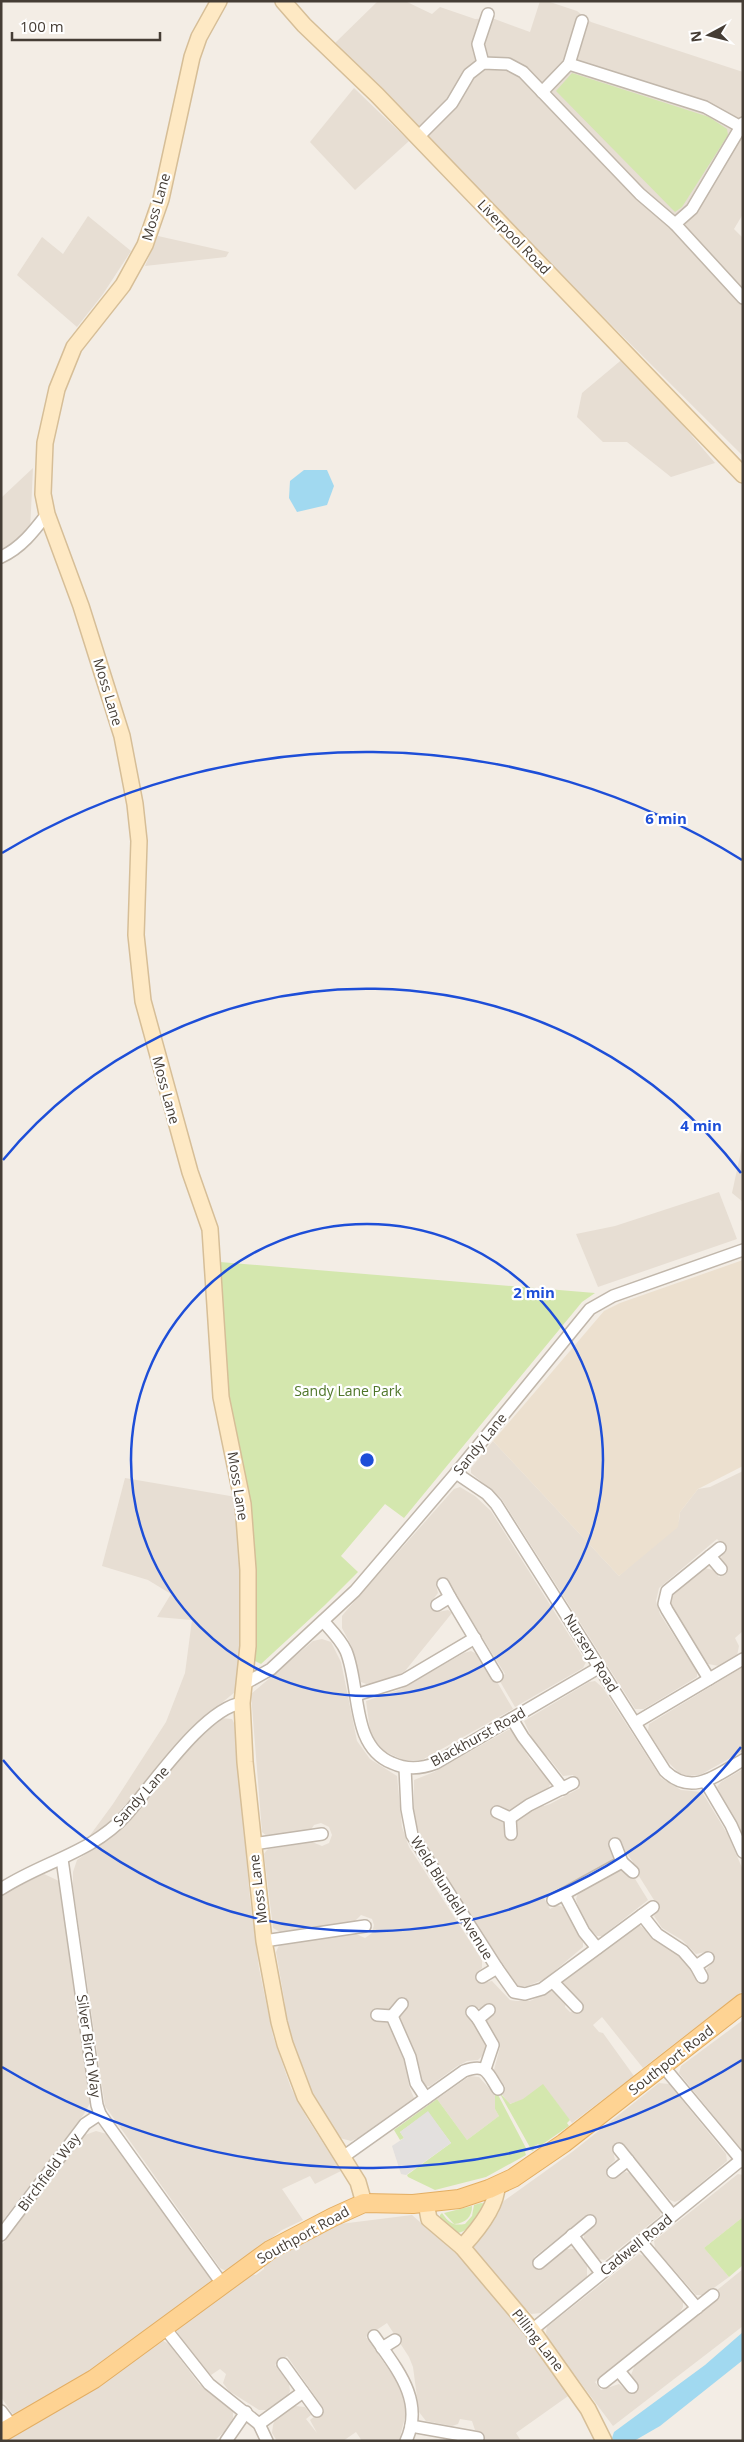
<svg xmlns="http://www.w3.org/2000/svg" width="744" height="2442" font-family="'Open Sans',sans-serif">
<rect width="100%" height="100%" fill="#f3ede5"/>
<!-- residential -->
<g fill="#e7ded3">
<path d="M 378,1 L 405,1 L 432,14 L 440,7 L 475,19 L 492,18 L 530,32 L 540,1 L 547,1 L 577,11 L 591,22 L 743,72 L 743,214 L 734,229 L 743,238 L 743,456 L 455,169 L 335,43 Z"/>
<path d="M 354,88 L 409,141 L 355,190 L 310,142 Z"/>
<path d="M 88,216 L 131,251 L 103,294 L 77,327 L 17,275 L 42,237 L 63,254 Z"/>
<path d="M 158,236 L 229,252 L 226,257 L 145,266 Z"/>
<path d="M 625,357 L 715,463 L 671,477 L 627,442 L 603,442 L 577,417 L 582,393 Z"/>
<path d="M 33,468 L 30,531 L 1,550 L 1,498 Z"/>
<path d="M 743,1142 L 743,1202 L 732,1193 Z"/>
<path d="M 719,1192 L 737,1239 L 598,1287 L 576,1234 L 615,1226 Z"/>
<path d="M 493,1441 L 619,1576 L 679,1521 L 680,1512 L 698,1489 L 710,1487 L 743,1471 L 743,1631 L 735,1638 L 739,1646 L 737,1656 L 719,1666 L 708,1664 L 670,1604 L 672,1595 L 705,1568 L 713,1570 L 719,1577 L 728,1569 L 721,1559 L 722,1553 L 726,1549 L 717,1539 L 659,1588 L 656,1601 L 660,1614 L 697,1672 L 697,1677 L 644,1709 L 635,1709 L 501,1498 L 471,1473 L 471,1468 Z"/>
<path d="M 125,1478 L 236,1497 L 243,1578 L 241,1641 L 235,1692 L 208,1714 L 103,1829 L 88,1838 L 113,1804 L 166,1722 L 185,1673 L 192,1620 L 157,1617 L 171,1594 L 148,1580 L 102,1566 Z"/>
<path d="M 460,1487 L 475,1496 L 491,1511 L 586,1662 L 583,1668 L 515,1707 L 498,1678 L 505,1674 L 446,1579 L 436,1585 L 438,1593 L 431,1602 L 438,1612 L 448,1610 L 452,1613 L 405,1671 L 398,1675 L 369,1685 L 361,1682 L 352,1647 L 342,1628 L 342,1616 L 346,1611 L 454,1489 Z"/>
<path d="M 322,1639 L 331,1642 L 341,1662 L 357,1741 L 370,1759 L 397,1776 L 402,1827 L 409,1847 L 482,1960 L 482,1968 L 476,1973 L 483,1983 L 492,1981 L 510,2000 L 516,2001 L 530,2001 L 554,1989 L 566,2003 L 565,2007 L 570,2012 L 579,2013 L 582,2004 L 560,1984 L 639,1925 L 677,1952 L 698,1980 L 714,1960 L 710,1951 L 696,1954 L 682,1940 L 662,1928 L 654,1916 L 659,1908 L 632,1865 L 633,1862 L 625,1851 L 623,1850 L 615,1854 L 611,1863 L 543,1896 L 550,1909 L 557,1905 L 563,1907 L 583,1942 L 583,1947 L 545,1979 L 527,1986 L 518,1987 L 514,1984 L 424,1845 L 414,1819 L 414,1780 L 434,1772 L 508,1730 L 511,1730 L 530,1759 L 551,1783 L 547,1790 L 511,1811 L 507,1811 L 503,1820 L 506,1825 L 516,1822 L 522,1814 L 542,1804 L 544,1806 L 550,1804 L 580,1788 L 573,1775 L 563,1776 L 548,1757 L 537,1749 L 524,1721 L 589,1682 L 595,1681 L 603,1688 L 661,1778 L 681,1790 L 702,1792 L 728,1835 L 743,1870 L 743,1991 L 643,2068 L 602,2017 L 593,2025 L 599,2032 L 603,2033 L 634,2076 L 572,2123 L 543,2085 L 523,2100 L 509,2104 L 500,2092 L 505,2087 L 494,2070 L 500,2047 L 497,2047 L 485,2022 L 486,2018 L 495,2010 L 489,2003 L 482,2009 L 470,2006 L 465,2013 L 489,2045 L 486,2046 L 482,2056 L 478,2060 L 467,2061 L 456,2067 L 430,2086 L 421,2087 L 389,2011 L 373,2011 L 373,2018 L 389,2022 L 393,2030 L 406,2062 L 409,2086 L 414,2098 L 358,2138 L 351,2141 L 340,2138 L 308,2087 L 286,2024 L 283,2005 L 285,2004 L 276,1952 L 279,1945 L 285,1944 L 354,1933 L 365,1938 L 372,1933 L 374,1925 L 372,1919 L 361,1915 L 353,1923 L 282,1933 L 273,1928 L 264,1854 L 266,1851 L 268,1849 L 312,1842 L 322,1846 L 329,1843 L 332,1835 L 329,1827 L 321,1823 L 314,1825 L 310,1831 L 268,1837 L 262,1832 L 251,1694 L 313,1641 Z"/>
<path d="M 471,1651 L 477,1654 L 493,1681 L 496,1680 L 513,1709 L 422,1760 L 403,1760 L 384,1751 L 374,1739 L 370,1730 L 366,1701 L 401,1689 L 464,1653 Z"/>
<path d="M 743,1667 L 743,1751 L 700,1775 L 688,1776 L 680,1774 L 667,1761 L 648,1731 L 649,1724 Z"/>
<path d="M 221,1718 L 232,1719 L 235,1725 L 250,1899 L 259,1968 L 273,2036 L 291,2088 L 307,2118 L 341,2171 L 315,2184 L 310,2176 L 282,2189 L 303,2220 L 282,2230 L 230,2270 L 224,2270 L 220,2268 L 105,2106 L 73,1887 L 73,1872 L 77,1860 L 118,1832 L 151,1796 L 182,1756 L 207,1729 Z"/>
<path d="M 743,1769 L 743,1837 L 717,1787 L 721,1782 Z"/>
<path d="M 617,1870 L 625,1870 L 632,1874 L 648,1900 L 602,1936 L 597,1936 L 591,1930 L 579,1909 L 576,1899 L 578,1893 Z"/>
<path d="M 44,1874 L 59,1881 L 90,2103 L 84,2114 L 1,2223 L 1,1895 Z"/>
<path d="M 743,2020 L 743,2152 L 679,2073 L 681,2066 Z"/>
<path d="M 470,2076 L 479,2077 L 495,2095 L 495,2109 L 499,2116 L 467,2140 L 437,2099 Z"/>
<path d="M 659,2083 L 669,2084 L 726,2154 L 727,2161 L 682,2199 L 675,2202 L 670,2200 L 623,2144 L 613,2151 L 615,2160 L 606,2169 L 615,2179 L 625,2172 L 631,2173 L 658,2206 L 661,2210 L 660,2216 L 605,2260 L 598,2259 L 584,2241 L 584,2234 L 595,2224 L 588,2215 L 534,2257 L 534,2261 L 540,2269 L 566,2249 L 574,2249 L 587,2266 L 587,2277 L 541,2313 L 531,2314 L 477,2258 L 471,2247 L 493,2214 L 497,2215 L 499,2212 L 497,2209 L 501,2203 L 572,2152 Z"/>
<path d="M 96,2131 L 107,2134 L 111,2139 L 211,2277 L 211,2282 L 147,2331 L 87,2373 L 16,2415 L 12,2413 L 1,2397 L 1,2246 L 85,2135 Z"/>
<path d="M 738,2174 L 743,2175 L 743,2217 L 704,2248 L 729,2277 L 704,2295 L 696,2295 L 655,2248 L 654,2241 Z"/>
<path d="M 412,2215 L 478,2273 L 571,2394 L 516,2433 L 521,2441 L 481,2441 L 482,2433 L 475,2430 L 472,2421 L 460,2419 L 458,2424 L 452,2426 L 426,2421 L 419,2412 L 413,2367 L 409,2357 L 387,2323 L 366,2337 L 401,2387 L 406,2413 L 399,2441 L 362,2441 L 356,2432 L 343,2441 L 277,2441 L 272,2433 L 273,2425 L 275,2420 L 295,2406 L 305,2407 L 311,2415 L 306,2419 L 317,2433 L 310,2420 L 324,2409 L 287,2356 L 275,2365 L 289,2384 L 290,2391 L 288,2395 L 266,2410 L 259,2410 L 229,2391 L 223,2383 L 226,2374 L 220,2369 L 211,2375 L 206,2371 L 178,2334 L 176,2329 L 250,2274 L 256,2275 L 264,2269 L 264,2263 L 332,2225 Z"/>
<path d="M 639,2254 L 646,2257 L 683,2302 L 683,2307 L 679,2314 L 595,2382 L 601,2390 L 619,2384 L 629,2393 L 638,2385 L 631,2375 L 635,2365 L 720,2297 L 716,2291 L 743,2269 L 743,2326 L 613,2426 L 547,2338 L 546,2332 L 547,2327 Z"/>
<path d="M 160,2339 L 169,2344 L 199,2384 L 224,2402 L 233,2411 L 233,2418 L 226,2430 L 214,2441 L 9,2441 L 10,2438 Z"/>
</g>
<!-- education -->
<path fill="#ece0cf" d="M 743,1260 L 743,1466 L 698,1489 L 680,1512 L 678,1527 L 619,1576 L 493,1441 L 604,1311 L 620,1303 Z"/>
<!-- green -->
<g fill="#d4e7ae">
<path d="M 572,73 L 709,117 L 727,129 L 728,135 L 682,207 L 675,212 L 556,91 Z"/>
<path d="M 220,1262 L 595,1293 L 582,1302 L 404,1518 L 385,1504 L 341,1556 L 358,1572 L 325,1605 L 261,1664 L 253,1660 L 257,1581 L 250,1502 L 227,1390 Z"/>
<path d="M 543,2084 L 570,2120 L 567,2123 L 569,2126 L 540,2146 L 538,2144 L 533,2147 L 534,2150 L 532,2151 L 499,2092 L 510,2104 L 523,2099 Z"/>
<path d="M 497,2093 L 527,2150 L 525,2152 L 526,2155 L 486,2177 L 435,2190 L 408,2177 L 407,2175 L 451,2143 L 428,2112 L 400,2132 L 404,2138 L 400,2140 L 394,2130 L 437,2099 L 467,2140 L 499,2116 L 495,2109 L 495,2095 Z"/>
<path d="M 481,2203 L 487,2204 C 481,2212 466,2237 455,2232 C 450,2229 444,2223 440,2219 L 440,2215 L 442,2213 C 449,2223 453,2226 465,2224 L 472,2216 L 474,2205 Z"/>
<path d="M 472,2206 C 472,2217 466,2223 454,2224 L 444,2213 Z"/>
<path d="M 743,2217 L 743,2265 L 729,2277 L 704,2248 Z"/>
</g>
<!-- parking -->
<path fill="#e3e0de" d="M 428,2111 L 451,2143 L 406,2175 L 401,2174 L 392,2146 L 404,2138 L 400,2132 Z"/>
<!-- water -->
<g fill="#a1d9f0">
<path d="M 304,470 L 327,470 L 334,486 L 327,505 L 297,512 L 289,498 L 290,481 Z"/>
<path d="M 743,2332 L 743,2360 L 660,2426 L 634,2441 L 606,2441 L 612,2438 L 614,2432 L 705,2365 Z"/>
</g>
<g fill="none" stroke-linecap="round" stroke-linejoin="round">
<!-- street casing -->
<g stroke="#c1b7ab" stroke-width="14">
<g id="street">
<path d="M 483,63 L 478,44 L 488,14"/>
<path d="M 569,64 L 705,107 L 741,127"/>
<path d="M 542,92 L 569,64 L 582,21"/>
<path d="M 418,137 L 452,103 L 469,74 L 483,63 L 508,64 L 523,72 L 640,194 L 675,224 L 743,298"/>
<path d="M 675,224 L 692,209 L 743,123"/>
<path d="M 1,557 C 21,548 34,531 47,514"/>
<path d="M 456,1473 L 487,1494 L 496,1504 L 665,1771 C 692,1797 717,1775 743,1760"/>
<path d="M 710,1556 L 721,1569"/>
<path d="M 450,1597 L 497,1676"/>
<path d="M 437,1605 L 450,1597 L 443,1584"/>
<path d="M 323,1621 C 331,1630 341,1640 346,1651 C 361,1687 350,1746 392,1763 C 407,1770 421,1769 436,1763 L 600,1667"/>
<path d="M 709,1679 L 667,1610 L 664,1604 L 667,1591 L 720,1548"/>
<path d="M 244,1684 L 271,1669 L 355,1591 L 456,1473 L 590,1309 L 613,1296 L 743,1250"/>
<path d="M 356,1695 L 404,1680 L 475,1638"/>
<path d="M 512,1719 L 523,1737 L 563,1789"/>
<path d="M 635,1723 L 743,1659"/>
<path d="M 405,1768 L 407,1809 L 412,1835 L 497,1968"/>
<path d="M 705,1781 L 731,1825 L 743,1852"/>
<path d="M 497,1812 L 510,1818 L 511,1834"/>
<path d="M 510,1818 L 529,1805 L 573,1783"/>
<path d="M 253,1844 L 322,1834"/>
<path d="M 615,1844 L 622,1862 L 633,1872"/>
<path d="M 62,1859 L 97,2105 L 100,2114 L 223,2285"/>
<path d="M 1,1889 C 42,1862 92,1853 126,1815 C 152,1786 204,1708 242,1703"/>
<path d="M 564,1894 L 584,1932 L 597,1948"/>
<path d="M 553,1900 L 622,1862"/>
<path d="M 642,1915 L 657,1934 L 683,1951 L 696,1966"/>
<path d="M 264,1941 L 365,1926"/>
<path d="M 482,1977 L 497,1968 L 514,1992 L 525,1994 L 542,1989 L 653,1907"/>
<path d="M 702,1977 L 696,1966 L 708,1958"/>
<path d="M 553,1982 L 577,2007"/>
<path d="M 472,2012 L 478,2019 L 489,2010"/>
<path d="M 377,2015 L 392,2016 L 402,2004"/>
<path d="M 392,2016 L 410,2057 L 416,2083 L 426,2098"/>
<path d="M 478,2019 L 493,2045 L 485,2069"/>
<path d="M 663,2066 L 743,2162"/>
<path d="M 619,2149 L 672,2215"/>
<path d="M 343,2157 L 464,2071 C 486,2063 487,2072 498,2089"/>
<path d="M 613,2172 L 628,2160"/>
<path d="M 1,2235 L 85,2124 L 100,2114"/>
<path d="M 572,2235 L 601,2273"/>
<path d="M 641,2242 L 697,2308"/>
<path d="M 539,2263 L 590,2221"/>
<path d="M 164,2327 L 209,2384 L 259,2424 L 267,2441"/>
<path d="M 532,2330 L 741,2160"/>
<path d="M 374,2336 C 396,2368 425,2400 406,2441"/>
<path d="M 382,2348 L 395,2340"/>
<path d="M 283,2364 L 317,2411"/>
<path d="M 619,2371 L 632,2387"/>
<path d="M 604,2382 L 713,2295"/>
<path d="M 1,2411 L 7,2419"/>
<path d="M 259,2424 L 303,2392"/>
<path d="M 411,2426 L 478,2438"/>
<path d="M 226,2441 L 246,2412"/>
</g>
</g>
<!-- secondary casing -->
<g stroke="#d6be97" stroke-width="18">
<g id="secondary">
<path d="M 219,1 L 199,37 L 192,57 L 161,199 L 145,245 L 123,285 L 74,347 L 57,389 L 45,443 L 43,494 L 47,514 L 81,606 L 122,736 L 135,804 L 139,841 L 136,935 L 143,1001 L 190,1172 L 210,1229 L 221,1397 L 243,1504 L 248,1570 L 248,1646 L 242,1703 L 245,1762 L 264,1941 L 279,2022 L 285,2044 L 305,2097 L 358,2182 L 364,2203"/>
<path d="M 283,1 L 304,25 L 377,95 L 743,475"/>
<path d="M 426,2203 L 429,2219 L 462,2247 L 532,2330 L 588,2409 L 604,2441"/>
<path d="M 462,2247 C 476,2232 497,2207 497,2186"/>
</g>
</g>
<!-- primary casing -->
<g stroke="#e3ae63" stroke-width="20">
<path id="primary" d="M 1,2433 L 94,2379 L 270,2250 L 333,2217 L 364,2203 L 413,2204 L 459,2199 L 489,2189 L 513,2178 L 564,2143 L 743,2003"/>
</g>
<!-- street -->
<use href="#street" stroke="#fff" stroke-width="11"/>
<!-- secondary -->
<use href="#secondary" stroke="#fee9c4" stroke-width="15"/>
<!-- primary -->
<use href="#primary" stroke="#fed393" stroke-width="18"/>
</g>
<!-- distance rings -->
<g fill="none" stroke="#1d4ed8" stroke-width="2.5">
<circle cx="367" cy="1460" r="236"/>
<path d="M741 1747A472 472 0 0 1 3 1760M3 1160A472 472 0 0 1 741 1173"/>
<path d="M742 2060A708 708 0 0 1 2 2067M2 853A708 708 0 0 1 742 860"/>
</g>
<g text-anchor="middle" stroke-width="4.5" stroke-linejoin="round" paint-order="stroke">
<!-- street labels -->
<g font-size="14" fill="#453d35" stroke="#fff">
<text transform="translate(156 207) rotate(-74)" y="5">Moss Lane</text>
<text transform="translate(514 237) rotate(46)" y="5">Liverpool Road</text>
<text transform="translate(108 692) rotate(73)" y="5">Moss Lane</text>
<text transform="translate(166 1090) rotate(75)" y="5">Moss Lane</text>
<text transform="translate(480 1444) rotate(-51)" y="5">Sandy Lane</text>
<text transform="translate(238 1486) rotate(81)" y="5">Moss Lane</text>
<text transform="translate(591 1653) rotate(58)" y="5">Nursery Road</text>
<text transform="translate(478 1737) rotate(-29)" y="5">Blackhurst Road</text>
<text transform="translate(141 1796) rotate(-48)" y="5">Sandy Lane</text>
<text transform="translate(258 1889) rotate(-97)" y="5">Moss Lane</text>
<text transform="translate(452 1898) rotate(58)" y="5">Weld Blundell Avenue</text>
<text transform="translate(89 2046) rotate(82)" y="5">Silver Birch Way</text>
<text transform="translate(671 2060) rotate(-38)" y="5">Southport Road</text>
<text transform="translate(49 2172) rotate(-53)" y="5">Birchfield Way</text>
<text transform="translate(303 2235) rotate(-29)" y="5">Southport Road</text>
<text transform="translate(636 2245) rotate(-39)" y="5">Cadwell Road</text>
<text transform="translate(538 2340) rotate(52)" y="5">Pilling Lane</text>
</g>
<!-- park labels -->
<g font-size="14" fill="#4f7629" stroke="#fff">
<text x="348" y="1396">Sandy Lane Park</text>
</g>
</g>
<circle cx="367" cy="1460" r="8" fill="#1d4ed8" stroke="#fff" stroke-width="2.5"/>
<g font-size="15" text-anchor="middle" font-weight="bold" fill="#1d4ed8" stroke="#fff" stroke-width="4.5" stroke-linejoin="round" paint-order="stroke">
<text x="666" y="824">6 min</text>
<text x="701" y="1131">4 min</text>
<text x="534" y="1298">2 min</text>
</g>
<!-- border -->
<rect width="744" height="2442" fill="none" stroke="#453d35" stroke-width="5"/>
<!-- north arrow -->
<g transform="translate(709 35) rotate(263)" stroke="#ffffff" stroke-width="4" paint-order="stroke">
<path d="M0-4L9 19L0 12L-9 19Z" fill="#453d35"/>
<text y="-8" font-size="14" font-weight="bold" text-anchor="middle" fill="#453d35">N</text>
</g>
<!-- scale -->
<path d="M12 32v8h148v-8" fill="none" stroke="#453d35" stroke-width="2.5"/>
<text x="20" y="32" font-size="15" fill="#453d35" stroke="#ffffff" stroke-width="4" paint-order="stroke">100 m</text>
</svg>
